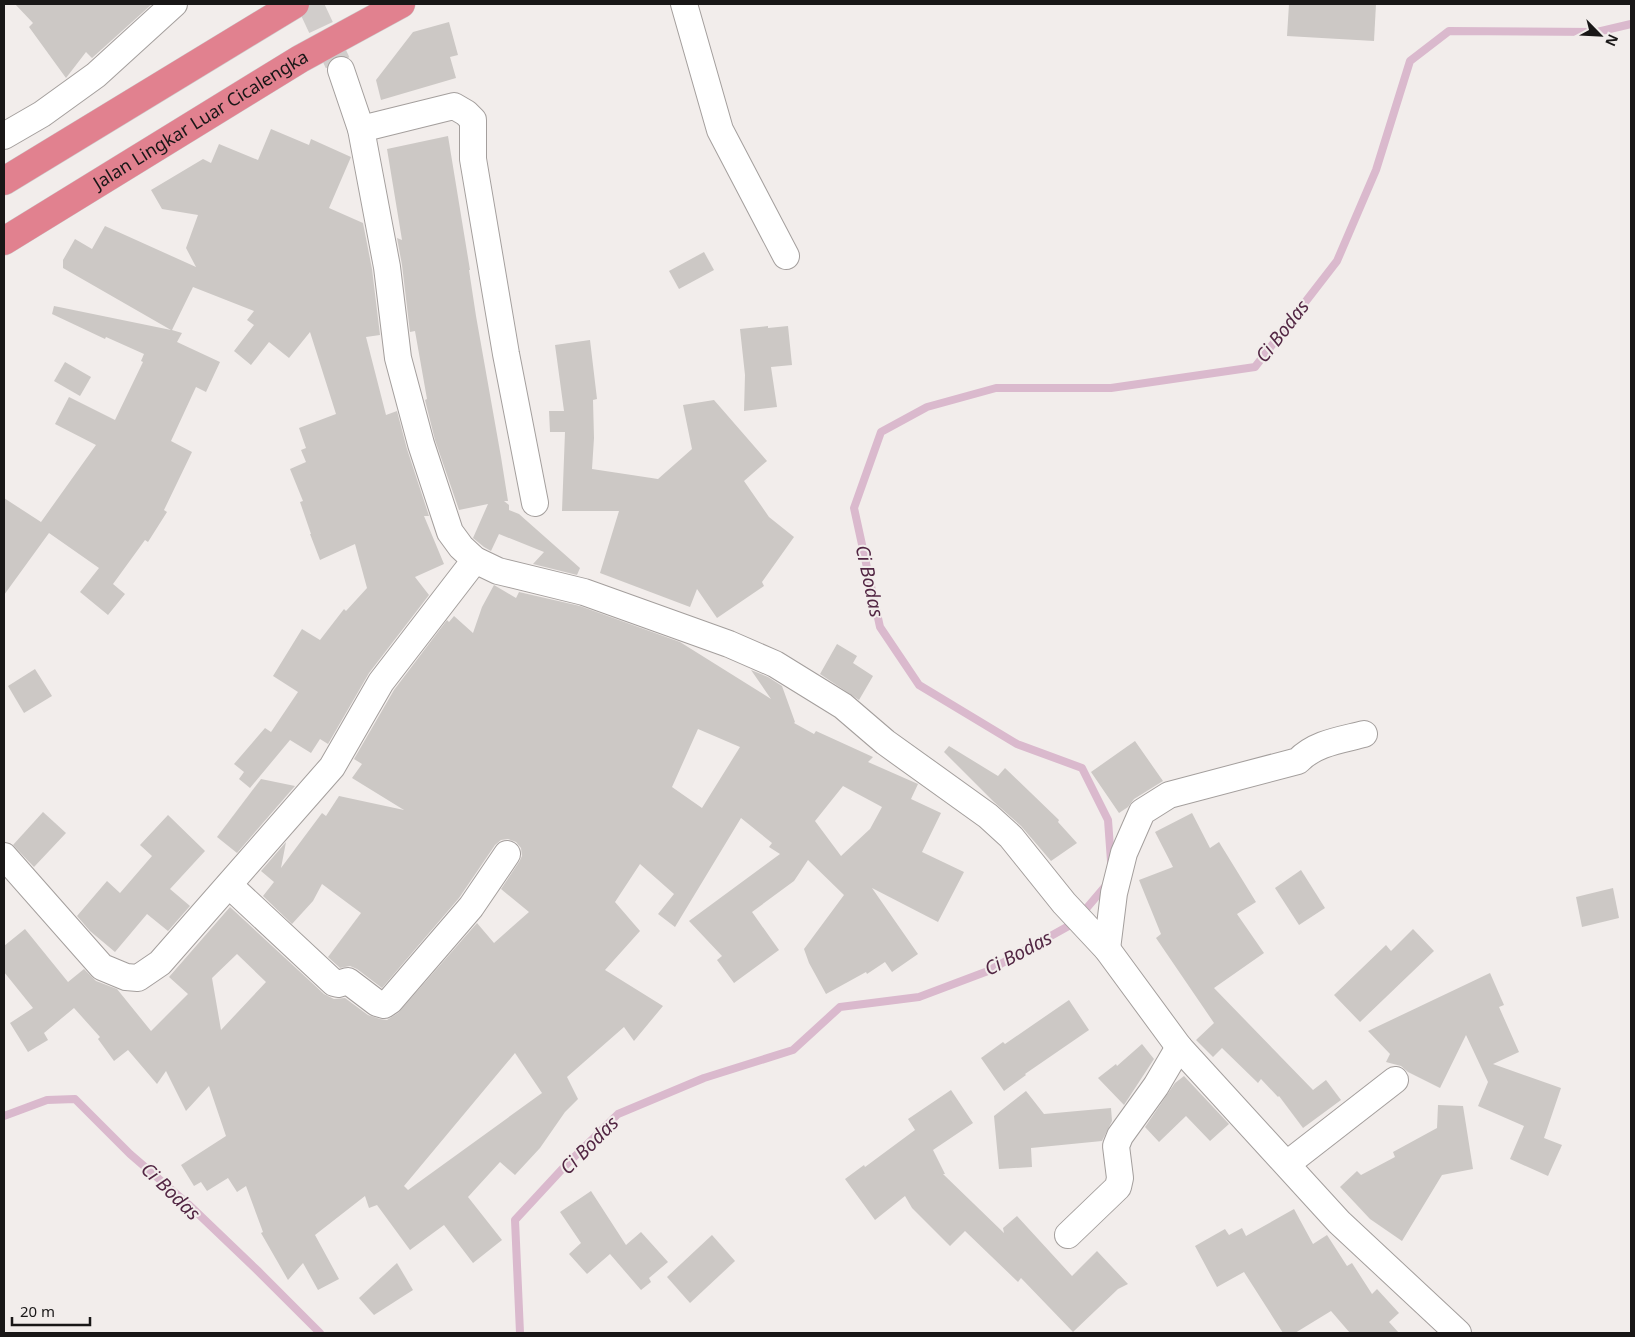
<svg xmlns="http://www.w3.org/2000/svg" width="1635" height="1337" font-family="'Noto Sans',sans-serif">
<rect width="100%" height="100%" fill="#f2edeb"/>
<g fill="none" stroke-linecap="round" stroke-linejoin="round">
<!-- stream -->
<g stroke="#dab9cd" stroke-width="8">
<path d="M 1111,861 L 1108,820 L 1082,768 L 1017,744 L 919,685 L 880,627 L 854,508 L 881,432 L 927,407 L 996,388 L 1111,388 L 1255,367 L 1337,261 L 1376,170 L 1410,61 L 1449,31 L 1597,32 L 1631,24"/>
<path d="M 4,1116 L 47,1100 L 75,1099 L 130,1154 L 188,1204 L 258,1271 L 320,1333"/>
<path d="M 520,1333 L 515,1220 L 565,1166 L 618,1114 L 704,1078 L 793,1050 L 840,1007 L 919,997 L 988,971 L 1074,923 L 1108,883"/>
</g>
</g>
<!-- building -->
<g fill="#ccc8c5" fill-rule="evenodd">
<path d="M 15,4 L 152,4 L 92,58 L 86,52 L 66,78 L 29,27 L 33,23 Z"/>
<path d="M 1289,4 L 1376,4 L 1374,41 L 1287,36 Z"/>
<path d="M 449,22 L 458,55 L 450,57 L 456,78 L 381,100 L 376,80 L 413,32 Z"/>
<path d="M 271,129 L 309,145 L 311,139 L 351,157 L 329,208 L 363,223 L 372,269 L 380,335 L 366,337 L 386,415 L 397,411 L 407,449 L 429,516 L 424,516 L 444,564 L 415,577 L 429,595 L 369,673 L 328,744 L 320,739 L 311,753 L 290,740 L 250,788 L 239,779 L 244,772 L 234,764 L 265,728 L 271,732 L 298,692 L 273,676 L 302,629 L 320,640 L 344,609 L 346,611 L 367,588 L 355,544 L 320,560 L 310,534 L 311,534 L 300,502 L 303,501 L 290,469 L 306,462 L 301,450 L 306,448 L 299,428 L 336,414 L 310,332 L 289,358 L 269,342 L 251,365 L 234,351 L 254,325 L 247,320 L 254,311 L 193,287 L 172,330 L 182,333 L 177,342 L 220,362 L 206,392 L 196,387 L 171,441 L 192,452 L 164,510 L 167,512 L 148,542 L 145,540 L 113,584 L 125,594 L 108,615 L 80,592 L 99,568 L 49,533 L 4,595 L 4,498 L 41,522 L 96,445 L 55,424 L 69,397 L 115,420 L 143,362 L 141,361 L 144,354 L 106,337 L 105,339 L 52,314 L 54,306 L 171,330 L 63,268 L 63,260 L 75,239 L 92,249 L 105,226 L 196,267 L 186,248 L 198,215 L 162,209 L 151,190 L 203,159 L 211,163 L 219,144 L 258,160 Z"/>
<path d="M 448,136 L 470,270 L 469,270 L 476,316 L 501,457 L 508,501 L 504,501 L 509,505 L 509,510 L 519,514 L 580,568 L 577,575 L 533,564 L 544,552 L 499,534 L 491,551 L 484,547 L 473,538 L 488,504 L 459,510 L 435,440 L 425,400 L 427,399 L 415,331 L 410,332 L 402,265 L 397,238 L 402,240 L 387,149 Z"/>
<path d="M 704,252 L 714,270 L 679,289 L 669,271 Z"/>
<path d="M 768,326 L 768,328 L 788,326 L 792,365 L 771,367 L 777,407 L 744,411 L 745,375 L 740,329 Z"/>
<path d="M 590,340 L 597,399 L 593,400 L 594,438 L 592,469 L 658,479 L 692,449 L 683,405 L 714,400 L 767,461 L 744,481 L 769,517 L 794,537 L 762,582 L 764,586 L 717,618 L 697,589 L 690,607 L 600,573 L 619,511 L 562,511 L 565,432 L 550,432 L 549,411 L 564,411 L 555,345 Z"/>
<path d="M 65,362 L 91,377 L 80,396 L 54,381 Z"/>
<path d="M 494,585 L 516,598 L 519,592 L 580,606 L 680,642 L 771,699 L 751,670 L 768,677 L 782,686 L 795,722 L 794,723 L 814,734 L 816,731 L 873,757 L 868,762 L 918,784 L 911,799 L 941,813 L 922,852 L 964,872 L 938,922 L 872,888 L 918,954 L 892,972 L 885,962 L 867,974 L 866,972 L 826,994 L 809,963 L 804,949 L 844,895 L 808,860 L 794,881 L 752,912 L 779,950 L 734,983 L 717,960 L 722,956 L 689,921 L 780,854 L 769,847 L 772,843 L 741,818 L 675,927 L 658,914 L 674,894 L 640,864 L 615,902 L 640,931 L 605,970 L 663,1006 L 634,1041 L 624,1027 L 567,1077 L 578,1099 L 565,1112 L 540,1148 L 515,1175 L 500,1162 L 468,1197 L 502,1240 L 473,1263 L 444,1225 L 410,1250 L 377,1205 L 369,1208 L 365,1196 L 315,1235 L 339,1279 L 318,1290 L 303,1263 L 288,1280 L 261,1233 L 263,1232 L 246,1186 L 237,1192 L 228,1178 L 207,1191 L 201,1182 L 194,1186 L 181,1165 L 226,1136 L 209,1086 L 186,1111 L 166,1071 L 157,1084 L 128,1050 L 114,1061 L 98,1039 L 100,1037 L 74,1008 L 44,1033 L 48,1040 L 28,1052 L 10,1023 L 33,1008 L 4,972 L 4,946 L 25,929 L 68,982 L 84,969 L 96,981 L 117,989 L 151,1031 L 188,994 L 169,977 L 230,907 L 324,994 L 334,999 L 345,998 L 368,1015 L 380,1019 L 387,1020 L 398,1013 L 477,923 L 494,943 L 529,912 L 501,889 L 519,862 L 522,856 L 521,848 L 516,842 L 508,839 L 501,840 L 495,845 L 459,898 L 382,988 L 357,969 L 350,966 L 340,968 L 328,957 L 361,913 L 322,884 L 313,901 L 292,924 L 263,896 L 274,882 L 261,871 L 286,842 L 281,868 L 322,813 L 326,816 L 339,796 L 404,810 L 352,778 L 362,764 L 354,759 L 394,690 L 447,620 L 449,622 L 454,616 L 473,633 L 482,607 ZM 698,729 L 740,747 L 702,808 L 672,787 ZM 843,786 L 882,807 L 870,829 L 841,856 L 815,821 ZM 237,954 L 266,982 L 221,1030 L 212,978 ZM 515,1053 L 542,1093 L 408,1190 L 404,1186 Z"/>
<path d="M 837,644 L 857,656 L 853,663 L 873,676 L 859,700 L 820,674 Z"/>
<path d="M 35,669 L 52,696 L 24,713 L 8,686 Z"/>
<path d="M 1135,741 L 1163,781 L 1134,799 L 1128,807 L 1119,813 L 1091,772 Z"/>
<path d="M 949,746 L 998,776 L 1005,768 L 1059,820 L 1058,822 L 1077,843 L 1051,861 L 1021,826 L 994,802 L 944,752 Z"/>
<path d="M 261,779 L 295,786 L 237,853 L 217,837 Z"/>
<path d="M 43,812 L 66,833 L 34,867 L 13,845 Z"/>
<path d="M 1192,813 L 1210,848 L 1219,842 L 1256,902 L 1237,914 L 1264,953 L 1214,988 L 1313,1090 L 1326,1080 L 1341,1100 L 1303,1128 L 1279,1096 L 1278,1097 L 1261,1079 L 1258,1083 L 1222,1048 L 1213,1057 L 1196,1040 L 1214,1023 L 1156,938 L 1161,934 L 1139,880 L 1173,867 L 1155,832 Z"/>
<path d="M 168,815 L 205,851 L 170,889 L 190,906 L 168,931 L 147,914 L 115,952 L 90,931 L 77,916 L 107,881 L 120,893 L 152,856 L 140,845 Z"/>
<path d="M 1301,870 L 1325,908 L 1299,925 L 1275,888 Z"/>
<path d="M 1613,888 L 1619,918 L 1582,927 L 1576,897 Z"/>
<path d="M 1413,929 L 1434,951 L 1360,1022 L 1334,995 L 1386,945 L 1391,951 Z"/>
<path d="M 1490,973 L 1504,1005 L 1499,1007 L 1519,1052 L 1493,1064 L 1561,1088 L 1544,1138 L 1562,1145 L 1548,1176 L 1510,1159 L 1524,1126 L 1478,1106 L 1488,1082 L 1466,1035 L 1440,1088 L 1408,1072 L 1401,1066 L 1386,1062 L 1390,1054 L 1368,1031 Z"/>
<path d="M 1069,1000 L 1089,1030 L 1025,1074 L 1026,1075 L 1004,1091 L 981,1058 L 1003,1042 L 1005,1044 Z"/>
<path d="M 1142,1044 L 1154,1059 L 1124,1105 L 1098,1078 L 1116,1064 L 1117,1066 Z"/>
<path d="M 1184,1076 L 1229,1124 L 1210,1141 L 1186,1116 L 1159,1142 L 1145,1127 L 1175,1083 Z"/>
<path d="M 951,1090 L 973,1123 L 933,1150 L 945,1174 L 943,1174 L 1004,1233 L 1003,1228 L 1017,1216 L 1072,1276 L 1097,1251 L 1128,1284 L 1118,1289 L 1073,1332 L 1021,1278 L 1018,1282 L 965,1231 L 950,1246 L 912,1208 L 905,1196 L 875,1220 L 845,1179 L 864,1165 L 865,1167 L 915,1130 L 908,1119 Z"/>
<path d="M 1026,1091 L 1044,1114 L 1111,1108 L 1112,1121 L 1102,1141 L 1031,1148 L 1032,1167 L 999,1169 L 994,1116 Z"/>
<path d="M 1438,1105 L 1463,1106 L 1473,1169 L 1442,1175 L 1402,1241 L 1370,1219 L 1340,1187 L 1357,1171 L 1361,1175 L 1395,1157 L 1393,1152 L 1437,1128 Z"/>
<path d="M 591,1191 L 626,1245 L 641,1232 L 668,1262 L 649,1278 L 651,1282 L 641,1290 L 610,1254 L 587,1274 L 569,1254 L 581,1243 L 560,1212 Z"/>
<path d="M 1294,1209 L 1313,1244 L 1327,1235 L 1347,1266 L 1352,1263 L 1372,1294 L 1377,1289 L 1399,1313 L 1389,1322 L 1399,1333 L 1350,1333 L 1331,1311 L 1295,1333 L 1283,1333 L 1244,1272 L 1217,1287 L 1195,1246 L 1225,1229 L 1229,1235 L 1242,1228 L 1246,1236 Z"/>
<path d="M 712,1235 L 735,1261 L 690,1303 L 667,1277 Z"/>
<path d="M 397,1263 L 413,1290 L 374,1315 L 359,1298 Z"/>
</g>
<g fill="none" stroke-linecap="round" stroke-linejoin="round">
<!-- minor-tunnel -->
<path stroke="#d1cdcb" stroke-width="26" stroke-dasharray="26 13" stroke-linecap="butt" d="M 310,4 L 341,70"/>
<!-- minor casing -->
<g stroke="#a49f9d" stroke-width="28">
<g id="minor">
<path d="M 684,4 L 720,130 L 786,256"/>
<path d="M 341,70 L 361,129 L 387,267 L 398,358 L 421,444 L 450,532 L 461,547 L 475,560 L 498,571 L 584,592 L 729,644 L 775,664 L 843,706 L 885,742 L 988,816 L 1011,837 L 1064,903 L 1107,949 L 1179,1047 L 1339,1222 L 1458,1333"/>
<path d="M 361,129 L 454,106 L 466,113 L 473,120 L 473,159 L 506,354 L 535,503"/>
<path d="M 4,136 L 42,114 L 96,75 L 174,4"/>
<path d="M 4,856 L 102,967 L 126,977 L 138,978 L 160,963 L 332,767 L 381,682 L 475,560"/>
<path d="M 229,885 L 334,983 L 338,984 L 348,981 L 377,1003 L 384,1005 L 390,1001 L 471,907 L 507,854"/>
<path d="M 1107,949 L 1114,893 L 1124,853 L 1142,812 L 1169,795 L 1298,761 C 1315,743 1341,740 1364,734"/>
<path d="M 1287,1164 L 1395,1080"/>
<path d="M 1068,1235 L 1118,1187 L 1120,1178 L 1116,1146 L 1120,1136 L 1156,1086 L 1179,1047"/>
</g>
</g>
<!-- highway casing -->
<g stroke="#ccc" stroke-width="29">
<g id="highway">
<path d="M 4,181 L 295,4"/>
<path id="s1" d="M 4,241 L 300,59 L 401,4"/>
</g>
</g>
<!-- minor -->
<use href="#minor" stroke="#fff" stroke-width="26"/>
<!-- highway -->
<use href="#highway" stroke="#e1818f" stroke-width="28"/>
</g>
<g text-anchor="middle" stroke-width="4" stroke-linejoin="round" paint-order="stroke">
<!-- street labels -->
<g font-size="18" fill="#191717" stroke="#f2edeb">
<text dy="6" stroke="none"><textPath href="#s1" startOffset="231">Jalan Lingkar Luar Cicalengka</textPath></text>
</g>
<!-- water labels -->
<g font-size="19" font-style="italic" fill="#522643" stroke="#f2edeb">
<text transform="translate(1282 331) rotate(-52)" y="7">Ci Bodas</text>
<text transform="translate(870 581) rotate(78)" y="7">Ci Bodas</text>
<text transform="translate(1018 953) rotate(-28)" y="7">Ci Bodas</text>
<text transform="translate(589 1145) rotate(-45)" y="7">Ci Bodas</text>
<text transform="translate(171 1191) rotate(44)" y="7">Ci Bodas</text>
</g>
</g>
<!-- border -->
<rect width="1635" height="1337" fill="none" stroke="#191717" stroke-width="10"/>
<!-- north arrow -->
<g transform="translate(1600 35) rotate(114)" stroke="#f2edeb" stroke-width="4" paint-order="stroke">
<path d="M0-4L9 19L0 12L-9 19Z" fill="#191717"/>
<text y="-8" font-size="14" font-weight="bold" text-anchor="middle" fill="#191717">N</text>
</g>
<!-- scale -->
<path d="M12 1317v8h78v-8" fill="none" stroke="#191717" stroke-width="2.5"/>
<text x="20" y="1317" font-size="15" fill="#191717" stroke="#f2edeb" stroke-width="4" paint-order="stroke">20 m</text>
</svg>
